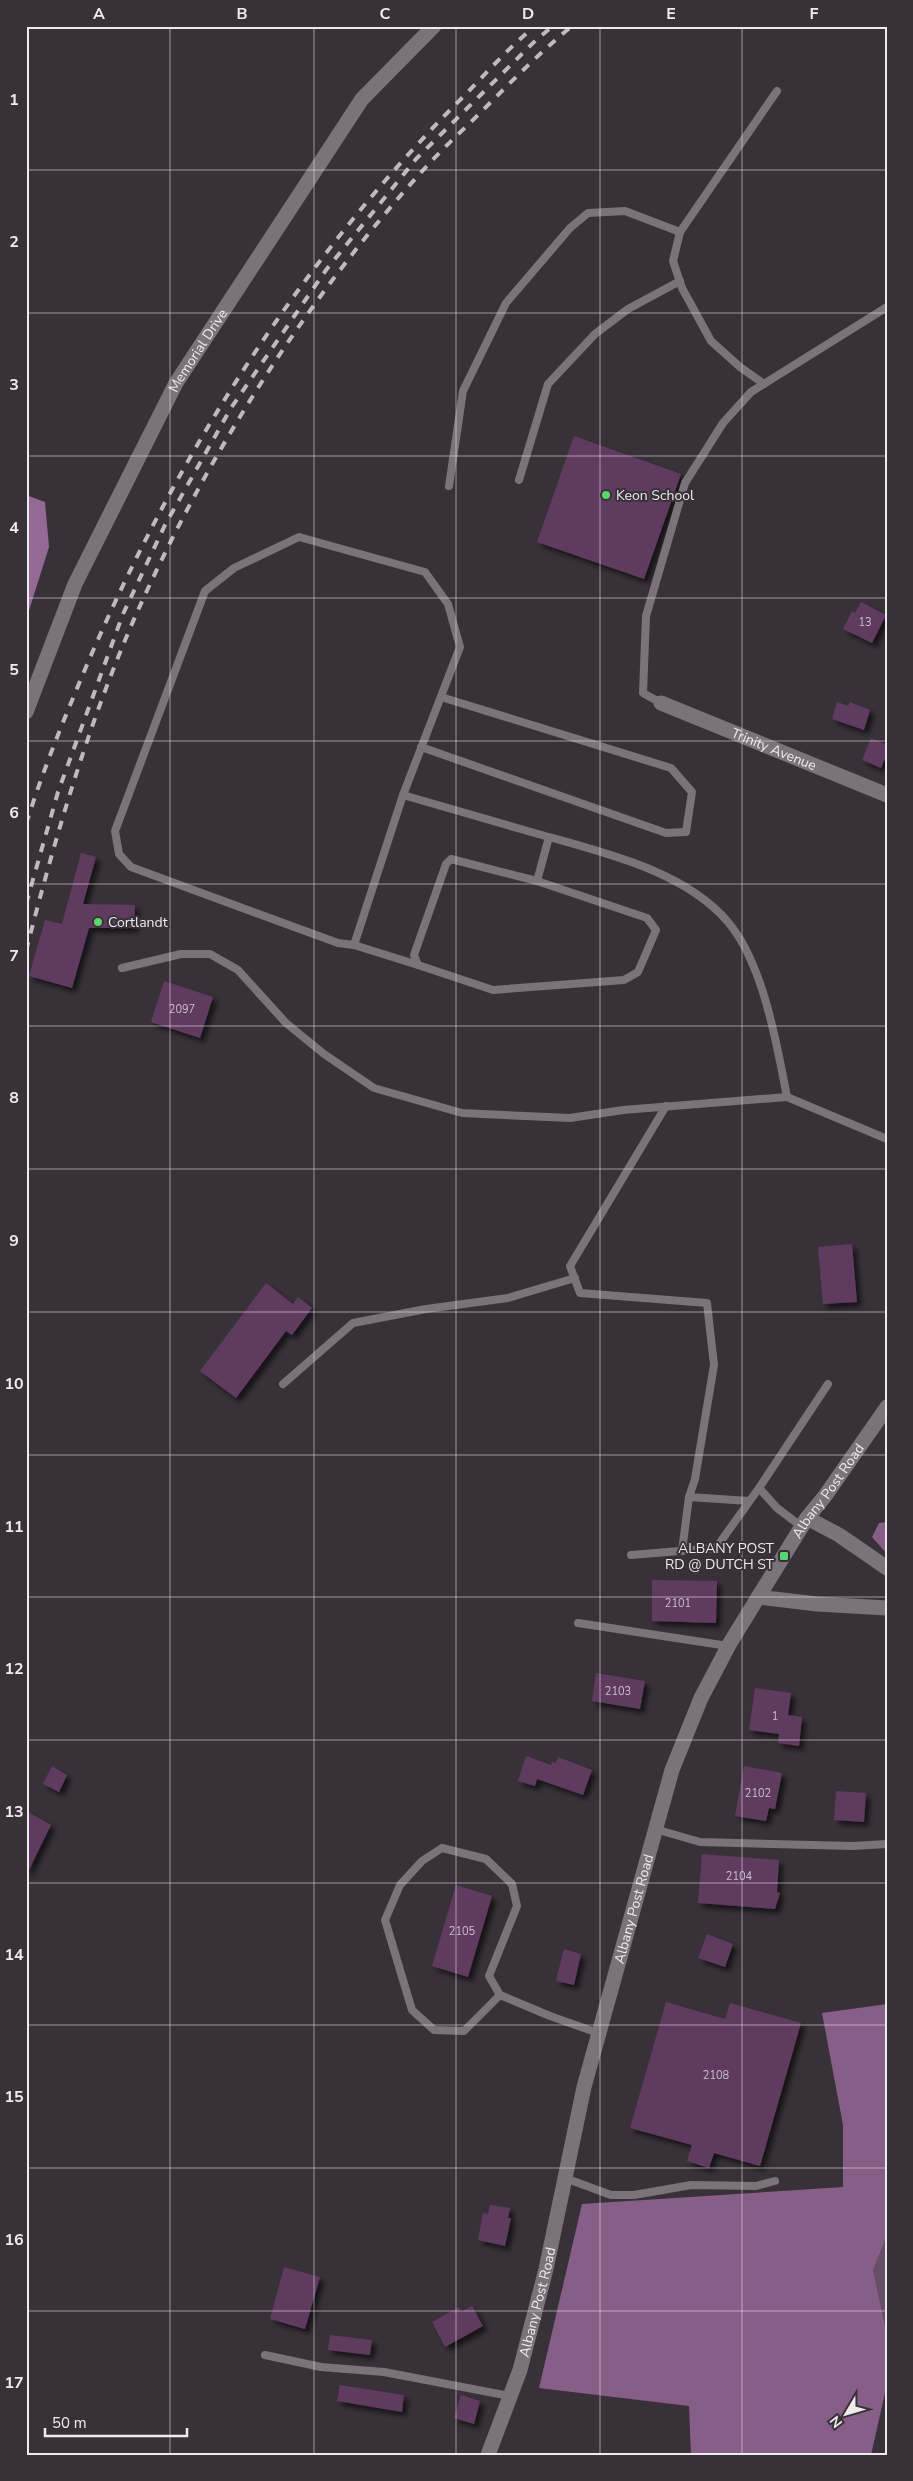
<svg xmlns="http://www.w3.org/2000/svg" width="913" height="2481" font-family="'Nunito Sans',sans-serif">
<defs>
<filter id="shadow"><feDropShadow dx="4.5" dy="4.5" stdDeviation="2.5" flood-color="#0009"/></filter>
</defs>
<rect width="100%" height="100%" fill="#383238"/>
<!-- green -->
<path fill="#674f67" d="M 887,2236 L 887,2334 L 873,2270 Z"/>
<!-- forest -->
<g fill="#875e87">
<path d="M 887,1522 L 887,1554 L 872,1537 L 879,1523 Z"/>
<path d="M 887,2004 L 887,2236 L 873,2270 L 887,2334 L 887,2384 L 871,2455 L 691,2455 L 689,2406 L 539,2388 L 582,2204 L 843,2187 L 843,2125 L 822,2013 Z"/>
</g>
<!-- water -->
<path fill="#946993" d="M 26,495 L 45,502 L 49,547 L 26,620 Z"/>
<!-- building -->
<g fill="#613a61" filter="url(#shadow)">
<path d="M 574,436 L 681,474 L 644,579 L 537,542 Z"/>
<path d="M 861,602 L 886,615 L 872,643 L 843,629 L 852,611 L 855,613 Z"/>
<path d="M 837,702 L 848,706 L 850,702 L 870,710 L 864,730 L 832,719 Z"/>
<path d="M 871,738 L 887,745 L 887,754 L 881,768 L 862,760 Z"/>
<path d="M 81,853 L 96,857 L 83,904 L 135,905 L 134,928 L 89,928 L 72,988 L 29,976 L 45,920 L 62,924 Z"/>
<path d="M 164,981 L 213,997 L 200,1038 L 151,1022 Z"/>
<path d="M 852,1244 L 857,1302 L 823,1304 L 818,1247 Z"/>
<path d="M 266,1283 L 293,1304 L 298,1297 L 312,1308 L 292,1335 L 286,1331 L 236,1398 L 200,1371 Z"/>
<path d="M 652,1580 L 717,1581 L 716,1623 L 652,1621 Z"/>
<path d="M 596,1673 L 645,1681 L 640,1709 L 592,1701 Z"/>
<path d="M 755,1688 L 791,1693 L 788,1715 L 802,1717 L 799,1746 L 778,1743 L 779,1734 L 749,1730 Z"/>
<path d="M 526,1756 L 551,1765 L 552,1762 L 556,1763 L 558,1757 L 592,1770 L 583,1795 L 537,1779 L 535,1786 L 518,1781 Z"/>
<path d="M 52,1766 L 67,1775 L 59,1792 L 43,1784 Z"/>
<path d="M 744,1766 L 782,1773 L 775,1809 L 769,1808 L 766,1821 L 735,1816 Z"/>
<path d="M 836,1791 L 866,1793 L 864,1822 L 834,1820 Z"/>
<path d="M 26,1811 L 51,1825 L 26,1876 Z"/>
<path d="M 702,1854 L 779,1860 L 777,1892 L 780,1893 L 775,1909 L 698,1903 Z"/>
<path d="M 456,1885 L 492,1896 L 468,1977 L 432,1966 Z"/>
<path d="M 707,1934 L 733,1944 L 725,1967 L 698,1958 Z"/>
<path d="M 564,1949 L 581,1954 L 574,1985 L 556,1981 Z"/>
<path d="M 666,2002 L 725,2019 L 730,2003 L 801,2023 L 760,2166 L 714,2153 L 709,2168 L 687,2161 L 692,2145 L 630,2128 Z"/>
<path d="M 490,2205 L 510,2208 L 508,2218 L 511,2218 L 505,2246 L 478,2240 L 483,2213 L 488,2214 Z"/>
<path d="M 284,2267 L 320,2277 L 305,2329 L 270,2319 Z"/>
<path d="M 472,2306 L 483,2326 L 445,2347 L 432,2322 L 459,2307 L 461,2312 Z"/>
<path d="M 330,2335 L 372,2340 L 370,2355 L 328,2350 Z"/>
<path d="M 340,2385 L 404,2395 L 402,2412 L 337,2401 Z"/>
<path d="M 461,2395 L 480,2401 L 474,2424 L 454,2418 Z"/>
</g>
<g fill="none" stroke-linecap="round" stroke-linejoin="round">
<!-- lane -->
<g stroke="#7a7379" stroke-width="8">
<path d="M 764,384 L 740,367 L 711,341 L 682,288 L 673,261 L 680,232 L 777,91"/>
<path d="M 519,480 L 548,384 L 595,334 L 628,309 L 680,281"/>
<path d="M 449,486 L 463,391 L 506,303 L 570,228 L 588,213 L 625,211 L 680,232"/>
<path d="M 299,537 L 425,572 L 448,604 L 460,647 L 403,795 L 354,945 L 338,943 L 131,867 L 119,854 L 115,831 L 205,591 L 234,568 Z"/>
<path d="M 661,703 L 643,693 L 646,616 L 685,483 L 723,423 L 751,392 L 887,307"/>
<path d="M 421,747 L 666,833 L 686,832 L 692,792 L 671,768 L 441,697"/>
<path d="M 403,795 C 448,808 493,821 538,834 C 601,852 684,870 728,922 C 763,963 777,1045 787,1097 L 887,1139"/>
<path d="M 537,881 L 451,859 L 446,864 L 414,955 L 418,965 L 493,990 L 624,980 L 638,972 L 656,930 L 647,918 L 537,881 L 549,837"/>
<path d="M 354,945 L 418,965"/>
<path d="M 122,968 L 181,954 L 210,954 L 238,970 L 286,1023 L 324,1054 L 374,1088 L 462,1113 L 570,1118 L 623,1110 L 787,1097"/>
<path d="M 666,1106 L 570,1266 L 580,1293 L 707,1303 L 714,1365 L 695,1479 L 689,1497 L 749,1501"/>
<path d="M 283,1384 L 353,1323 L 426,1309 L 508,1298 L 575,1278"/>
<path d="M 802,1527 L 777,1508 L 759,1488 L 828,1384"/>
<path d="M 682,1551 L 689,1497"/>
<path d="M 631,1555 L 716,1548 L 759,1488"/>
<path d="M 578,1623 L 728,1646"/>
<path d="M 655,1829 L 700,1842 L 852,1846 L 887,1844"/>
<path d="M 500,1995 L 464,2031 L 434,2030 L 412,2010 L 385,1920 L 400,1885 L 422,1861 L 442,1848 L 486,1859 L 512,1884 L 517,1906 L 489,1976 L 500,1995 L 550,2016 L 598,2033"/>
<path d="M 565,2178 L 611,2195 L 634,2195 L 691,2185 L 756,2186 L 775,2181"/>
<path d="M 265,2355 L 321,2367 L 384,2372 L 510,2396"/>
</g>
<!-- street -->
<path stroke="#7a7379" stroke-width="15" id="s1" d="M 661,703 L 887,795"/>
<!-- secondary -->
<g stroke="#7a7379" stroke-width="15">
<path id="s2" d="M 26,712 L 75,584 L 176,383 L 362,99 L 434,26"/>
<path d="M 807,1518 L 839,1535 L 887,1568"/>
<path d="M 758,1597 L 817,1604 L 887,1608"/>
<path id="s3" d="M 488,2455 L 520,2370 L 546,2269 L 584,2087 L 672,1770 L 701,1698 L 730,1643 L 807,1518 L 825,1496 L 887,1407"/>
</g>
<!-- rail -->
<g stroke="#bdb9bd" stroke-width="4" stroke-dasharray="9 9" stroke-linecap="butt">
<path d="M 26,824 C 43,770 64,719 86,667 C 175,459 297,265 456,104 C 482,78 507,49 535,26"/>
<path d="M 26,904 L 58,792 L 123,614 L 165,525 L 231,408 L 326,270 L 416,159 L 536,40 L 553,26"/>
<path d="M 26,951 C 55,838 88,724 135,617 C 206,457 307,297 426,167 C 443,148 462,131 480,113 C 510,83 539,53 572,26"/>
</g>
</g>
<!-- grid -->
<path fill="none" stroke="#eeeaee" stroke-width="1" stroke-opacity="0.55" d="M 170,26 L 170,2455M 314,26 L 314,2455M 456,26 L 456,2455M 600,26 L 600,2455M 742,26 L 742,2455M 26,170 L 887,170M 26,313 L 887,313M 26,456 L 887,456M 26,598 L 887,598M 26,741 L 887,741M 26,884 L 887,884M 26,1026 L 887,1026M 26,1169 L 887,1169M 26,1312 L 887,1312M 26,1455 L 887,1455M 26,1597 L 887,1597M 26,1740 L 887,1740M 26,1883 L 887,1883M 26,2025 L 887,2025M 26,2168 L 887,2168M 26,2311 L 887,2311"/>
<!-- markers -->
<g fill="#5ad56f" stroke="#383238" stroke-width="2">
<circle cx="606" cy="495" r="5"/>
<circle cx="98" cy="922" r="5"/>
<rect x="779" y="1551" width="10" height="10" rx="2.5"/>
</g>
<g text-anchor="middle" stroke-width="4" stroke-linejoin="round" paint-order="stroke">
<!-- number labels -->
<g font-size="11" fill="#cbbecb">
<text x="865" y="626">13</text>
<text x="182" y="1013">2097</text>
<text x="678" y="1607">2101</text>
<text x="618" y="1695">2103</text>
<text x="775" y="1720">1</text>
<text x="758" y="1797">2102</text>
<text x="739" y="1880">2104</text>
<text x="462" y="1935">2105</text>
<text x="716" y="2079">2108</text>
</g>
<!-- street labels -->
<g font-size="14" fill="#eeeaee" stroke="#383238">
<text dy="5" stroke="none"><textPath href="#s2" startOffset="401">Memorial Drive</textPath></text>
<text dy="5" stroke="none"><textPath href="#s1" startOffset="122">Trinity Avenue</textPath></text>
<text dy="5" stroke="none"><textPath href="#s3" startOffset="1031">Albany Post Road</textPath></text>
<text dy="5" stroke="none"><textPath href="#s3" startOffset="566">Albany Post Road</textPath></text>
<text dy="5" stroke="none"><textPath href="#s3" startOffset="161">Albany Post Road</textPath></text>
</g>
<!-- poi labels -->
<g font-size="14" fill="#eeeaee" stroke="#383238" text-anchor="start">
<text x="616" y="500">Keon School</text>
<text x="108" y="927">Cortlandt</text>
<text x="774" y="1553" text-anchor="end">ALBANY POST<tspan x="774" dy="16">RD @ DUTCH ST</tspan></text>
</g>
</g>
<!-- border -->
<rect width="913" height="2481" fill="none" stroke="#383238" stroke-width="55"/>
<!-- north arrow -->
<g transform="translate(846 2414) rotate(232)" stroke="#383238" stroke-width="4" paint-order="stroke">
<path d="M0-4L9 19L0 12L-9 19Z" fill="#eeeaee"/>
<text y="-8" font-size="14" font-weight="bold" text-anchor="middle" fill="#eeeaee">N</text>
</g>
<!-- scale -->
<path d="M45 2428v8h142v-8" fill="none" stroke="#eeeaee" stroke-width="2.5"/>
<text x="52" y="2428" font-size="15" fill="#eeeaee" stroke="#383238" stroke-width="4" paint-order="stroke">50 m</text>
<rect x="28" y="28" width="858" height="2426" fill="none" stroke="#eeeaee" stroke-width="2"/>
<g font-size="16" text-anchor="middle" font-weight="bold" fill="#eeeaee">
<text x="99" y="19">A</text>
<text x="242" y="19">B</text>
<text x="385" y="19">C</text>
<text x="528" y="19">D</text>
<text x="671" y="19">E</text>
<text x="814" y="19">F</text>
<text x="14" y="105">1</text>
<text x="14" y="247">2</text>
<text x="14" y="390">3</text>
<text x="14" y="533">4</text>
<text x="14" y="675">5</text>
<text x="14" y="818">6</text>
<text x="14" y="961">7</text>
<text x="14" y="1103">8</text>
<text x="14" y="1246">9</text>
<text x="14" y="1389">10</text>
<text x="14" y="1532">11</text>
<text x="14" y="1674">12</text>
<text x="14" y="1817">13</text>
<text x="14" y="1960">14</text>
<text x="14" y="2102">15</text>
<text x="14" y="2245">16</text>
<text x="14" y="2388">17</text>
</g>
</svg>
